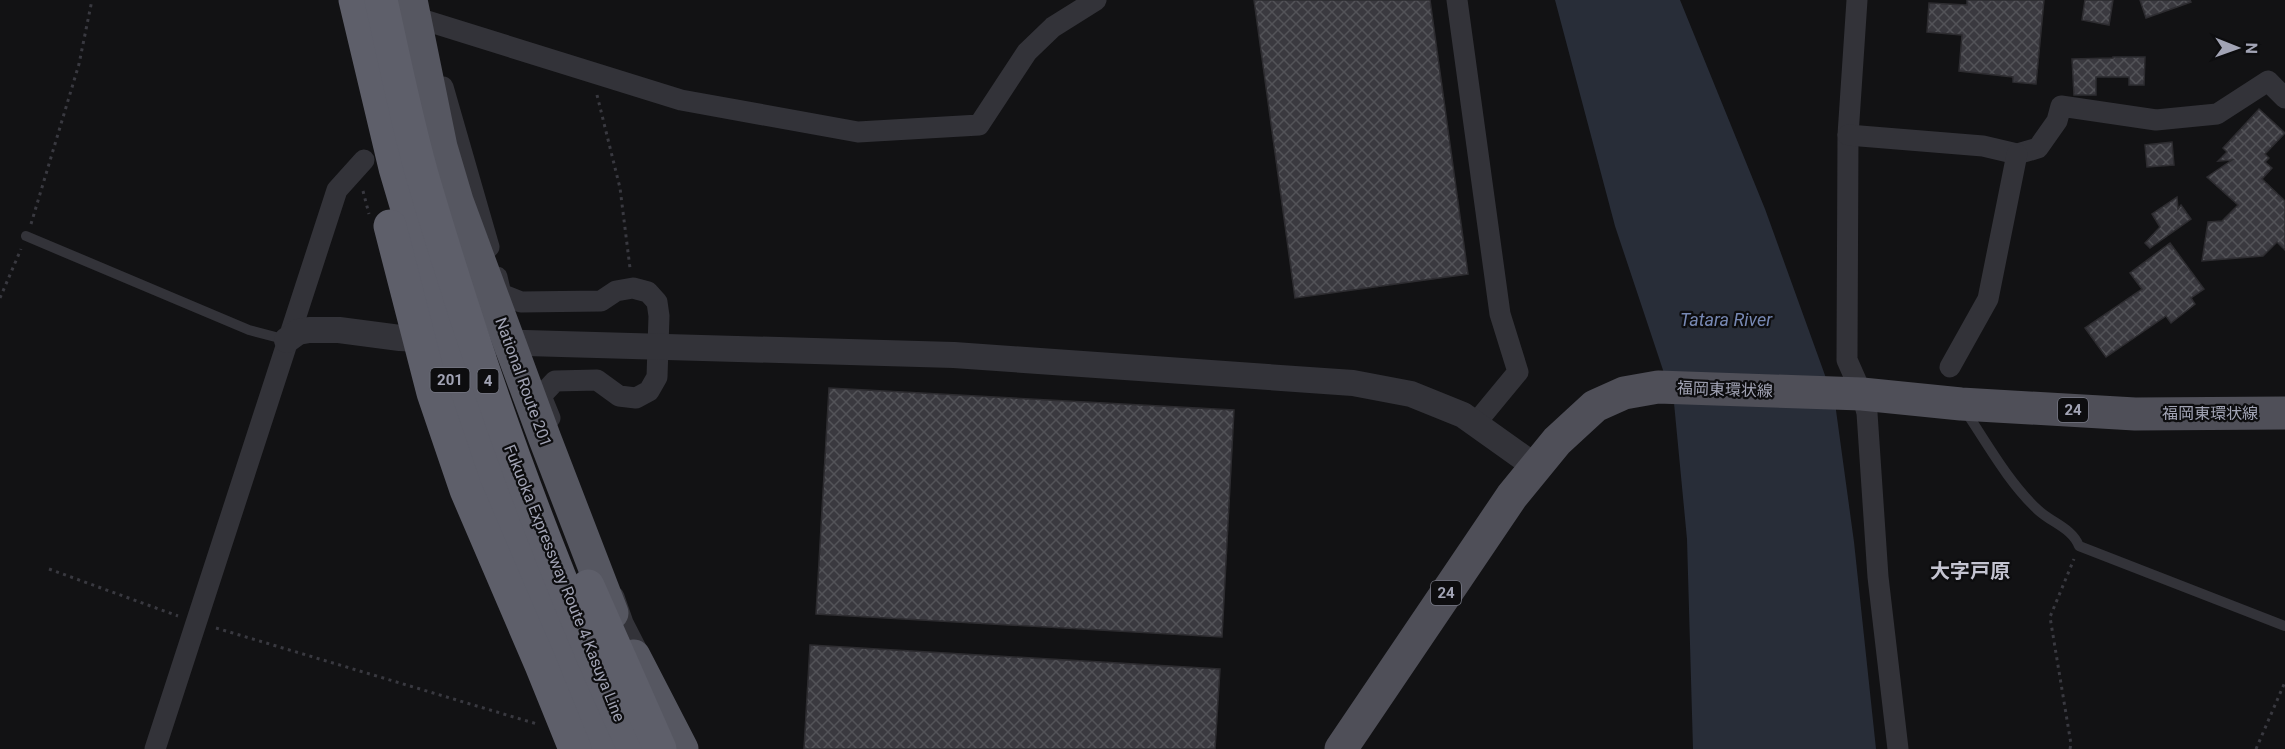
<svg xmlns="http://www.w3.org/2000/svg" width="2285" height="749" font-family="Roboto,'Noto Sans JP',sans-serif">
<defs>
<pattern id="building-cross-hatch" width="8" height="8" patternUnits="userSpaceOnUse" patternTransform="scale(1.5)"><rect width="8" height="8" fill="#3a393f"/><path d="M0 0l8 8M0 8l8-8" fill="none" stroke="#535358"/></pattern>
</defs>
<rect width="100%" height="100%" fill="#121214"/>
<!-- water -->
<path fill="#282d38" d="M 1555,0 L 1680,0 L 1765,209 L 1835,403 L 1854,542 L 1876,749 L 1693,749 L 1687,539 L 1674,403 L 1615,226 Z"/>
<!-- building -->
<g fill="url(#building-cross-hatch)" stroke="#2d2c30" stroke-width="1.5">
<path d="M 1254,0 L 1430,0 L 1468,274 L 1295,298 Z"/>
<path d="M 1967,0 L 2044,0 L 2036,84 L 2013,82 L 2013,77 L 1959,71 L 1962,35 L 1927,32 L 1929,3 L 1967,5 Z"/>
<path d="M 2085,0 L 2113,0 L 2109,25 L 2082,20 Z"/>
<path d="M 2140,0 L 2190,0 L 2191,2 L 2146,18 Z"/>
<path d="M 2113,57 L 2145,57 L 2144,85 L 2129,85 L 2129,77 L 2096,77 L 2096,95 L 2074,95 L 2072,59 L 2113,58 Z"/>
<path d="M 2259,109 L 2285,133 L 2265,154 L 2269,158 L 2265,162 L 2272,168 L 2262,179 L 2285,201 L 2285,250 L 2277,242 L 2263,256 L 2202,261 L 2208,222 L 2222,221 L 2238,205 L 2207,177 L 2232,160 L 2218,161 L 2227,152 L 2223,148 Z"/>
<path d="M 2172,142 L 2174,165 L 2147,167 L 2145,145 Z"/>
<path d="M 2177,197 L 2178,209 L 2181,205 L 2191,219 L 2150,248 L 2145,243 L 2160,227 L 2152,214 Z"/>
<path d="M 2170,243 L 2204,289 L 2191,298 L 2195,304 L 2171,323 L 2166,316 L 2106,357 L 2085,328 L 2142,289 L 2130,273 Z"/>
<path d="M 829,388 L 1234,410 L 1222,637 L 816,614 Z"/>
<path d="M 810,645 L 1220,669 L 1215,749 L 804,749 Z"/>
</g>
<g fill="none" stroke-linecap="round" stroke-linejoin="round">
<!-- path -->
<g stroke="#393940" stroke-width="3" stroke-dasharray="3 4.5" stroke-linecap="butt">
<path d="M 597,95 L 620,188 L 630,268"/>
<path d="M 363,191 L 369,214"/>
<path d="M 31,224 L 79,64 L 92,0"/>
<path d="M 0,298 L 21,249"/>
<path d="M 49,569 L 178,616"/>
<path d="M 216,628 L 537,724"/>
<path d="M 2070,749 L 2071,744 L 2050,617 L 2074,559"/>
<path d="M 2256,749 L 2285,682"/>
</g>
<!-- service -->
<g stroke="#333339" stroke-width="10">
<path d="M 26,236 L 249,330 L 287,340"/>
<path d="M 1964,409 C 1987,443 2008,482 2038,510 C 2052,523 2072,528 2079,546 L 2285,626"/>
</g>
<!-- minor -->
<g stroke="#333339" stroke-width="21">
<path d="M 1457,0 L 1500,314 L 1518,372 L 1475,424"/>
<path d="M 1857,0 L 1848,135 L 1847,360 L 1862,394 L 1867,413 L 1878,577 L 1898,749"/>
<path d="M 424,20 L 681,100 L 858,132 L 979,125 L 1027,52 L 1053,27 L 1096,0"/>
<path d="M 443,87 L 489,247"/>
<path d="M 1848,135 L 1983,146 L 2017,154 L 2038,148 L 2057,121 L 2061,106 L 2156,120 L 2217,114 L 2268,81 L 2285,98"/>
<path d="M 497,277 L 501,294 L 521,302 L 601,301 L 616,291 L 633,288 L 648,292 L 657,302 L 659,316 L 657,377 L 649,391 L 636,398 L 619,396 L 597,380 L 555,381 L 541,396 L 550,418"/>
<path d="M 1950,367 L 1988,299 L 2017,154"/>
<path d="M 614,597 L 623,623 L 644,664"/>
<path d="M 155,749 L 337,190 L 364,160"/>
</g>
<!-- tertiary -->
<g stroke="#333339" stroke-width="26">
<path d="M 287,340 L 298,332 L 309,330 L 339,330 L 400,338 L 437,340"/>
<path d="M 494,342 L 954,355 L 1353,383 L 1411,394 L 1463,415 L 1536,467"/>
</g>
<!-- primary -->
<path stroke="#4f4f58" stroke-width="33" d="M 1341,749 L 1512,496 L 1557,441 L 1595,406 L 1624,393 L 1658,387 L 1862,394 L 1961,404 L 2135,414 L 2285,413"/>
<!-- trunk -->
<g stroke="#565761" stroke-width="33">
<path d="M 411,0 L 441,147 L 457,201 L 545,439 L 612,613"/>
<path d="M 634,656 L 682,749"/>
</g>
<!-- motorway-bridge -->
<g stroke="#5e5f6a" stroke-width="33">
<path d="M 355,0 L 395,168 L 434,300 L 486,456 L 564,650 L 607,749"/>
<path d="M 381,0 C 395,62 407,124 425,185 C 482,377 549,567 634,749"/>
<path d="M 390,226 L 433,393 L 466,490 L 541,665 L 575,749"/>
<path d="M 588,586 L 660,749"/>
</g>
</g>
<g text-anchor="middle" stroke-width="4.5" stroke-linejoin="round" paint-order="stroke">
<!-- shield labels -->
<g fill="#0d0d0f" stroke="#757783" stroke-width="1.5">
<rect x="430.5" y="368" width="39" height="24" rx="4.5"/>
<rect x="477.5" y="369" width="21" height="24" rx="4.5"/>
<rect x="2058" y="398" width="30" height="24" rx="4.5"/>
<rect x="1431" y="581" width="30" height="24" rx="4.5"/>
</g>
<g font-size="15" font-weight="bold" fill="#a2a4b5">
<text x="450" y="385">201</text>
<text x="488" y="386">4</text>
<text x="2073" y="415">24</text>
<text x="1446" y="598">24</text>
</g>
<!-- street labels -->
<g font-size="16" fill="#a2a4b5" stroke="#0d0d0f">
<text transform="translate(524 382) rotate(70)" y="6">National Route 201</text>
<text transform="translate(1725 389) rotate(2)" y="6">福岡東環状線</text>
<text x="2210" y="419">福岡東環状線</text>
<text transform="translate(565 583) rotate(68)" y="6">Fukuoka Expressway Route 4 Kasuya Line</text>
</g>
<!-- water labels -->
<g font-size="18" font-style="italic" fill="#7788b3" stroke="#0d0d0f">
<text x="1726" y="326">Tatara River</text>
</g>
<!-- quarter labels -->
<g font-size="20" font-weight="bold" fill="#c4c4d1" stroke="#0d0d0f">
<text x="1970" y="578">大字戸原</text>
</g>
</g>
<!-- north arrow -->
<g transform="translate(2237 48) rotate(91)" stroke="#0d0d0f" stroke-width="4.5" paint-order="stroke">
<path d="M0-4.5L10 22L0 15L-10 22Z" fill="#a2a4b5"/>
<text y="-9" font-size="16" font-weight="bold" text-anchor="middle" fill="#a2a4b5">N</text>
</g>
</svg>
